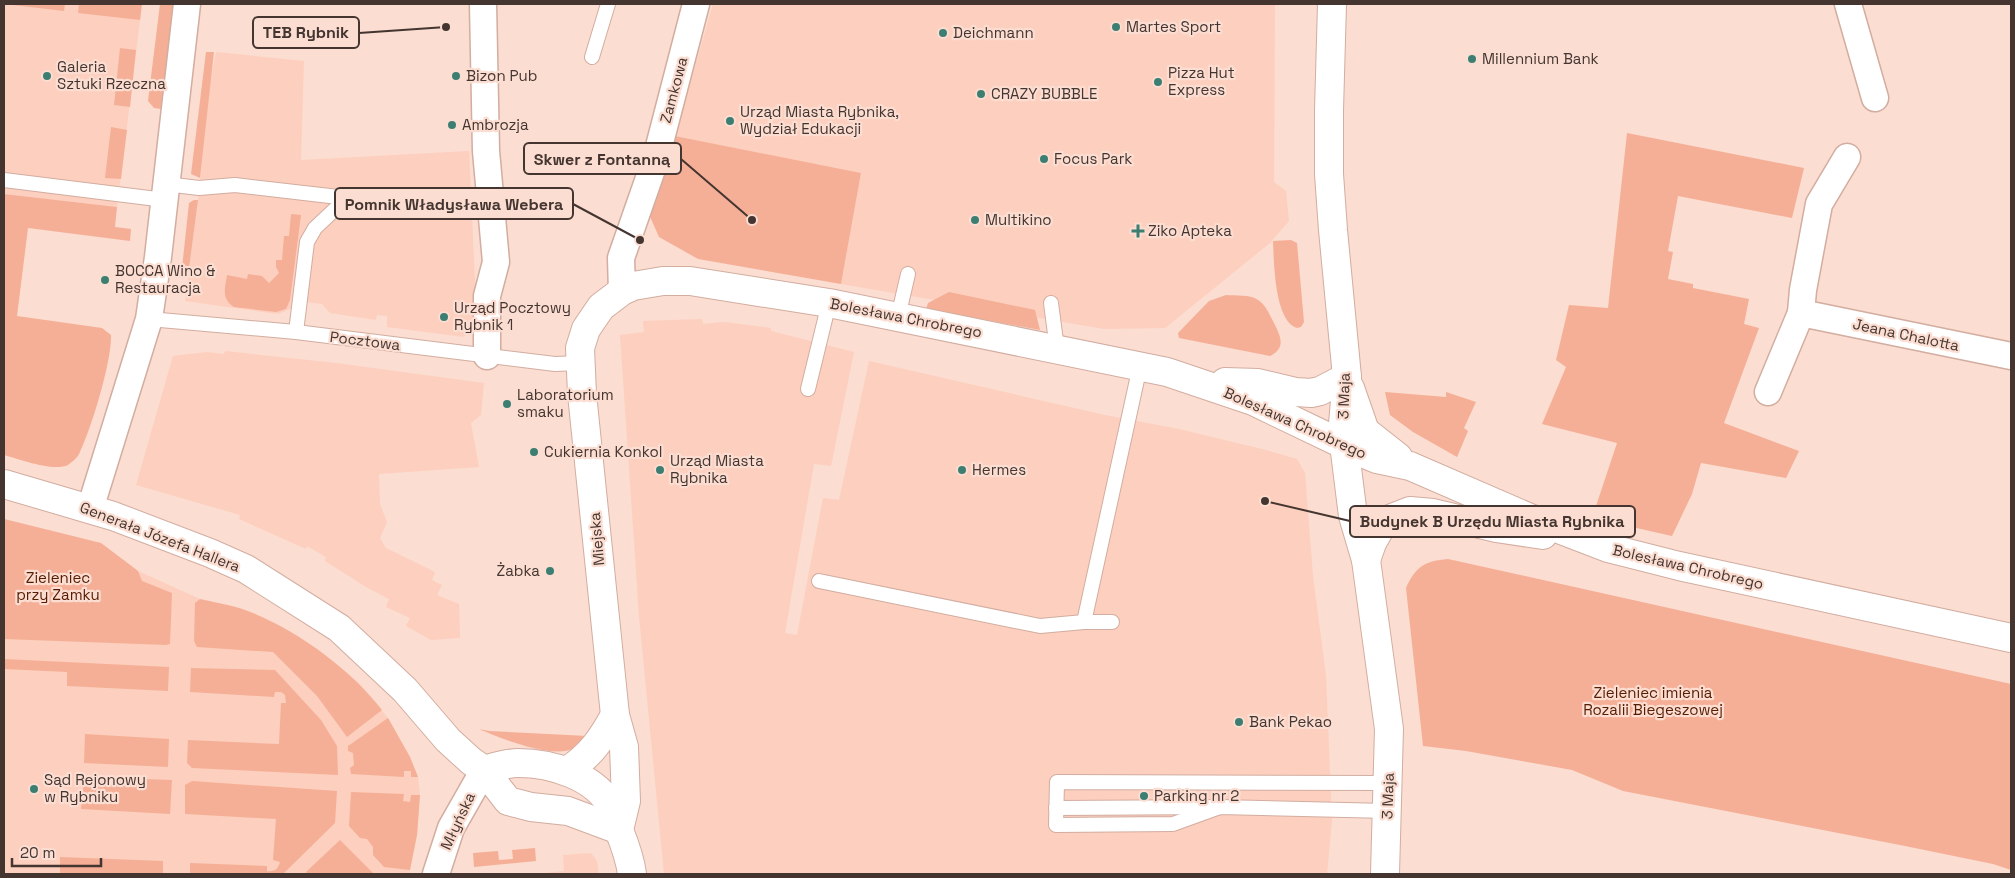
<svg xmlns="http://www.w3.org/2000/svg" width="2015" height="878" font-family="'Space Grotesk',sans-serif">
<rect width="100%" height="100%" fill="#fbddd1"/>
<!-- built -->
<g fill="#fdcfbe">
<path d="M 4,4 L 142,4 L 117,207 L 4,194 Z"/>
<path d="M 713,4 L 1275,4 L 1274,182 L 1286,191 L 1289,221 L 1270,243 L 1165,328 L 1104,329 L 841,284 L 861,173 L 675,136 Z"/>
<path d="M 216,52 L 304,61 L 301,160 L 469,151 L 477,324 L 464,337 L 387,327 L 387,316 L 377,315 L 376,320 L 330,313 L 322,304 L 307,302 L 278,314 L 185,301 L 198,200 L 209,90 Z"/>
<path d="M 702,319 L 703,324 L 724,322 L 771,328 L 771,331 L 854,352 L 831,466 L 814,464 L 785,633 L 797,635 L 823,498 L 839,500 L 869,361 L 1105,415 L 1179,429 L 1266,450 L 1297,459 L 1305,473 L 1313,576 L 1326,676 L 1332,819 L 1327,874 L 664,874 L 639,616 L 620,335 L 644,332 L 643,321 Z"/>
<path d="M 225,351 L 336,363 L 484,383 L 481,415 L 471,423 L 479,467 L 379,474 L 380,504 L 387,522 L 380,538 L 386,548 L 435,572 L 432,580 L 442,585 L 437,595 L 459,604 L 460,638 L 431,640 L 406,626 L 410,618 L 386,607 L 389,599 L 366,587 L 325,561 L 326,557 L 307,546 L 306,549 L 239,519 L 240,515 L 136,485 L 173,356 L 207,352 L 224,354 Z"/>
<path d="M 4,519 L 101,543 L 138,571 L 200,599 L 254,613 L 330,660 L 358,682 L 388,718 L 410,757 L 418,777 L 420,795 L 417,835 L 410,870 L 410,874 L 4,874 Z"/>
<path d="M 591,853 L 597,861 L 599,874 L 534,874 L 564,871 L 563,855 Z"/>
</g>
<!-- green -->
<g fill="#f5af96">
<path d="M 4,4 L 65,4 L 64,11 Z"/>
<path d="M 79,4 L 142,4 L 140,20 L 78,13 Z"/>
<path d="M 160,4 L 172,4 L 173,7 L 161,109 L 154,108 L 148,101 Z"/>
<path d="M 120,48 L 136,50 L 130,107 L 114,105 Z"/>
<path d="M 206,52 L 214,52 L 200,178 L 191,174 Z"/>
<path d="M 111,127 L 127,130 L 121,179 L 105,178 Z"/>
<path d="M 1627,133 L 1804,168 L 1792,218 L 1678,196 L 1668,251 L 1673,252 L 1668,279 L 1693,284 L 1693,288 L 1749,299 L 1744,324 L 1759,328 L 1724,423 L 1799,451 L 1786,478 L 1701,463 L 1692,494 L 1672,536 L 1592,518 L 1617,443 L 1542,424 L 1566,367 L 1556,360 L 1569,305 L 1608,308 Z"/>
<path d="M 675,136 L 861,173 L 841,284 L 698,259 L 659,237 L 644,203 Z"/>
<path d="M 4,194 L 117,207 L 115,227 L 131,229 L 130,241 L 28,228 L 17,316 L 102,328 L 111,335 C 112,361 91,430 79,454 C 77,458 72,462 68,465 C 53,472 19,459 4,455 Z"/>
<path d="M 194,200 L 198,200 L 189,269 L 182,268 L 189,203 Z"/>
<path d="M 291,214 L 301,215 L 290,300 L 286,309 L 276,312 L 234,307 C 221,299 225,288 227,275 L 247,279 L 248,274 L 262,276 L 269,283 L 279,273 L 276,267 L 276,260 L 282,260 L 284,236 L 289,236 Z"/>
<path d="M 1291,240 L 1297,243 L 1304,322 L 1301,327 L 1297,328 C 1274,321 1274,260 1273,241 Z"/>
<path d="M 949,292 L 1035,310 L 1040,330 L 926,309 L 928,303 Z"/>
<path d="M 1226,295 C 1236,296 1249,294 1258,300 C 1266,305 1269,314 1274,323 C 1280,335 1287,348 1270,356 L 1179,338 L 1178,333 L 1209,301 Z"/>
<path d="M 1385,392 L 1446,397 L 1446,392 L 1476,402 L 1464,428 L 1468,431 L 1457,457 L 1413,432 L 1390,415 Z"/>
<path d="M 4,519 L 101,543 L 138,571 L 142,581 L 172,593 L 170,644 L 166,645 L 4,639 Z"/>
<path d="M 1448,559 L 2011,684 L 2011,870 L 1993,864 L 1905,846 L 1623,791 L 1572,770 L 1466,751 L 1423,746 L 1406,588 C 1416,566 1425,561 1448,559 Z"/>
<path d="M 200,599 C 218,603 238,606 255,614 C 301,633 352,671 382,710 L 347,737 L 317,696 L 273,652 L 197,647 L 194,641 L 195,603 Z"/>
<path d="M 4,659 L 169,667 L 168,691 L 67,686 L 67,672 L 4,669 Z"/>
<path d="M 191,668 L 275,670 L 321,720 L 337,746 L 338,775 L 192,768 L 187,763 L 188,740 L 279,744 L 281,703 L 286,703 L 285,695 L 281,692 L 275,692 L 274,697 L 190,692 Z"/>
<path d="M 388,718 L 410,757 L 418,777 L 411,777 L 411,771 L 404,771 L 404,777 L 351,774 L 350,768 L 354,765 L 353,753 L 348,751 L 348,746 Z"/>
<path d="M 479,729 L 489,731 L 587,736 C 583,739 580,745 576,747 C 555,761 500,738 479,729 Z"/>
<path d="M 85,734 L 169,739 L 168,767 L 84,763 Z"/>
<path d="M 84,777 L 172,780 L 170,814 L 81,809 Z"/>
<path d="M 192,781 L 337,791 L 335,823 L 283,874 L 190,874 L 190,863 L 267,866 L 267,871 C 275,872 278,869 280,862 L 273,860 L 276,819 L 185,814 L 185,785 Z"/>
<path d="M 351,792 L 404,794 L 403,801 L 410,802 L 411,795 L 420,795 L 417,835 L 410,870 L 384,867 L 373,855 L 373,847 L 367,839 L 360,838 L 349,826 Z"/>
<path d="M 340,840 L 374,874 L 308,874 L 306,872 Z"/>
<path d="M 535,848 L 536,861 L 474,867 L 473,853 L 498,851 L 499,860 L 513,859 L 512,850 Z"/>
<path d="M 60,857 L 163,861 L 163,874 L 60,873 Z"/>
</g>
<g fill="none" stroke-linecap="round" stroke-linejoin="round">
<!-- lane casing -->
<g stroke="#d2ada0" stroke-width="16">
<g id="lane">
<path d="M 592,57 L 608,4"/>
<path d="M 4,180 L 165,200"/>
<path d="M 166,184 L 199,188 L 235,185 L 347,198"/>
<path d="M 1051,303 L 1057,349"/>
<path d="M 898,317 L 908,274"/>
<path d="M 149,319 L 296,332 L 555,364 L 580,363"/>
<path d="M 296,332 L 307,242 L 315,228 L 347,198"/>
<path d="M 808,389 L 829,303"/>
<path d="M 819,581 L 1040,626 L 1084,622 L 1112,622"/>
<path d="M 1084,622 L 1140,366"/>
<path d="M 1220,807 L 1173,824 L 1056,825 L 1057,782 L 1389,783"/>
<path d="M 1056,808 L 1220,807 L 1388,811"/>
</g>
</g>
<!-- street casing -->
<g stroke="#d2ada0" stroke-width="29">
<g id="street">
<path d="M 483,4 L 486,151 L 496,262 L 487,296 L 487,356"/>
<path d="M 1848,4 L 1875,98"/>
<path d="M 1847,157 L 1819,204 L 1803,290 L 1801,313 L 2011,356"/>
<path d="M 622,291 L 621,258 L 656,158 L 696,4"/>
<path d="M 1768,392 L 1801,313"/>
<path d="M 90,509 L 149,319 L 158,257 L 187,4"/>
<path d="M 436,874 L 451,828 L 484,770"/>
</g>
</g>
<!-- secondary casing -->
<g stroke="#d2ada0" stroke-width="30">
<g id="secondary">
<path d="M 1332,4 L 1329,110 L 1329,174 L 1333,230 L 1347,377 L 1343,424 L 1344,444 L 1353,516 L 1366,560 L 1389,729 L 1385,874"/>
<path d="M 1225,382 L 1258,383 L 1296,392 L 1311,393 L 1320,391 L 1347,377"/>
<path d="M 1350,388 L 1365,431 L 1398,457"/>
<path d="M 4,484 L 113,516 L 210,553 L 246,569 L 339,628 L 405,690 L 448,740 L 471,761 L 484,770 L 508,801 L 531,807 L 568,811 L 619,830"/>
<path d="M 1366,560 L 1372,543 L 1381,527 L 1392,518 L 1410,511 L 1433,513 L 1496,528 L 1543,535"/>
<path d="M 484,770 C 495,767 507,763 518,763 C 551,763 596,776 612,808 C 615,814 617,823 619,830 C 625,845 630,858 632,874"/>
<path d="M 567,771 C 591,755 601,740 615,715"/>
<path d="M 619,830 L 626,801 L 624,747 L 615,715 L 582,394 L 580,348 L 586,329 L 601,307 L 622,291 L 633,286 L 663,281 L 690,281 L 829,303 L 1167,372 L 1253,401 L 1355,450 L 1377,459 L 1410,466 L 1530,518 L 1608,548 L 1679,566 L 2011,638"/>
</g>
</g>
<!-- lane -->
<use href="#lane" stroke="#fff" stroke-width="14"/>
<!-- street -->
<use href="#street" stroke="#fff" stroke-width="26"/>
<!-- secondary -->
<use href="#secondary" stroke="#fff" stroke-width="28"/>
</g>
<!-- markers -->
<g fill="#3c7f72" stroke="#fbddd1" stroke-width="2">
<circle cx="1116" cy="27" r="5"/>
<circle cx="943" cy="33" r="5"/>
<circle cx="1472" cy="59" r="5"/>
<circle cx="47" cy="76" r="5"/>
<circle cx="456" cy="76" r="5"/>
<circle cx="1158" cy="82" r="5"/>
<circle cx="981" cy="94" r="5"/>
<circle cx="730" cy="121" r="5"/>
<circle cx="452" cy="125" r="5"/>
<circle cx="1044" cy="159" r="5"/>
<circle cx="975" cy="220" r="5"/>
<path d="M1135.5 223.5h5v5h5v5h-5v5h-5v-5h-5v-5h5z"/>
<circle cx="105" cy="280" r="5"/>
<circle cx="444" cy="317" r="5"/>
<circle cx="507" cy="404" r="5"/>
<circle cx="534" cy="452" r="5"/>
<circle cx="660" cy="470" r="5"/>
<circle cx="962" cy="470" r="5"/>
<circle cx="550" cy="571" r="5"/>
<circle cx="1239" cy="722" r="5"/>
<circle cx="34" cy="789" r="5"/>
<circle cx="1144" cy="796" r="5"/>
</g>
<g text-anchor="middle" stroke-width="4.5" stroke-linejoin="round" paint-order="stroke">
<!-- poi labels -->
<g font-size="15" fill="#443530" stroke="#fbddd1" text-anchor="start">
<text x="1126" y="32">Martes Sport</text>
<text x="953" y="38">Deichmann</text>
<text x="1482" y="64">Millennium Bank</text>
<text x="57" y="72">Galeria<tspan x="57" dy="17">Sztuki Rzeczna</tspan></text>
<text x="1168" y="78">Pizza Hut<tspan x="1168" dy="17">Express</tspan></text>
<text x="466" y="81">Bizon Pub</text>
<text x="991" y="99">CRAZY BUBBLE</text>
<text x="740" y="117">Urząd Miasta Rybnika,<tspan x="740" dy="17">Wydział Edukacji</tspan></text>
<text x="462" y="130">Ambrozja</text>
<text x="1054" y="164">Focus Park</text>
<text x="985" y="225">Multikino</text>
<text x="1148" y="236">Ziko Apteka</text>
<text x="115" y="276">BOCCA Wino &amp;<tspan x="115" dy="17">Restauracja</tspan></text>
<text x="454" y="313">Urząd Pocztowy<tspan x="454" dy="17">Rybnik 1</tspan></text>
<text x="517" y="400">Laboratorium<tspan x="517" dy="17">smaku</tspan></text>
<text x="544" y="457">Cukiernia Konkol</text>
<text x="670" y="466">Urząd Miasta<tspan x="670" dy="17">Rybnika</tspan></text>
<text x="972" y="475">Hermes</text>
<text x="540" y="576" text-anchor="end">Żabka</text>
<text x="1249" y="727">Bank Pekao</text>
<text x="44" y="785">Sąd Rejonowy<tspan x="44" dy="17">w Rybniku</tspan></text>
<text x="1154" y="801">Parking nr 2</text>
</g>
<!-- street labels -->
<g font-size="15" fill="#443530" stroke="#fbddd1">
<text transform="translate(674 90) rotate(-75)" y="5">Zamkowa</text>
<text transform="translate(906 318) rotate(11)" y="5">Bolesława Chrobrego</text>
<text transform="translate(1906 335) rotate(12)" y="5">Jeana Chalotta</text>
<text transform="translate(365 341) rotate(7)" y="5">Pocztowa</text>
<text transform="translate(1344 396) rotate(-88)" y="5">3 Maja</text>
<text transform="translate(1295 423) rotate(24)" y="5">Bolesława Chrobrego</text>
<text transform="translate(160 537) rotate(21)" y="5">Generała Józefa Hallera</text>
<text transform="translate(597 539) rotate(-95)" y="5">Miejska</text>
<text transform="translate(1688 567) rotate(13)" y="5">Bolesława Chrobrego</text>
<text transform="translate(1388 796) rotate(-88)" y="5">3 Maja</text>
<text transform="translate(458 821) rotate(-65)" y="5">Młyńska</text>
</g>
<!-- park labels -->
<g font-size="15" fill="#551c02" stroke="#fbddd1">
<text x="58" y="583">Zieleniec<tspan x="58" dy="17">przy Zamku</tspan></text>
<text x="1653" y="698">Zieleniec imienia<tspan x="1653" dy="17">Rozalii Biegeszowej</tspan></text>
</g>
</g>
<!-- callouts -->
<path fill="none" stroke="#443530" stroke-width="2" d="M446 27L359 33M752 220L681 159M640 240L573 204M1265 501L1350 521"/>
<g fill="#443530" stroke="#fbddd1" stroke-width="2">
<circle cx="446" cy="27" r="5"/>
<circle cx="752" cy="220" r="5"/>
<circle cx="640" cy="240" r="5"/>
<circle cx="1265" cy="501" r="5"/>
</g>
<g fill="#fbddd1" stroke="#443530" stroke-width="2">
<rect x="253" y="17" width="106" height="31" rx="5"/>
<rect x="524" y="143" width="157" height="31" rx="5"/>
<rect x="335" y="188" width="238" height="31" rx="5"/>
<rect x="1350" y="506" width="285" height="31" rx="5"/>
</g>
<g font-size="16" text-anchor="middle" font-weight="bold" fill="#443530">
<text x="306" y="38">TEB Rybnik</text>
<text x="602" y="165">Skwer z Fontanną</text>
<text x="454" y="210">Pomnik Władysława Webera</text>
<text x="1492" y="527">Budynek B Urzędu Miasta Rybnika</text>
</g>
<!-- border -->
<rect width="2015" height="878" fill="none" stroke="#443530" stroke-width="10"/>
<!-- scale -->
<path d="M12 858v8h89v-8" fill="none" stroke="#443530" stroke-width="2.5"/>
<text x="20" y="858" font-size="15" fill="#443530" stroke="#fbddd1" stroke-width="4" paint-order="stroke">20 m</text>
</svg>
